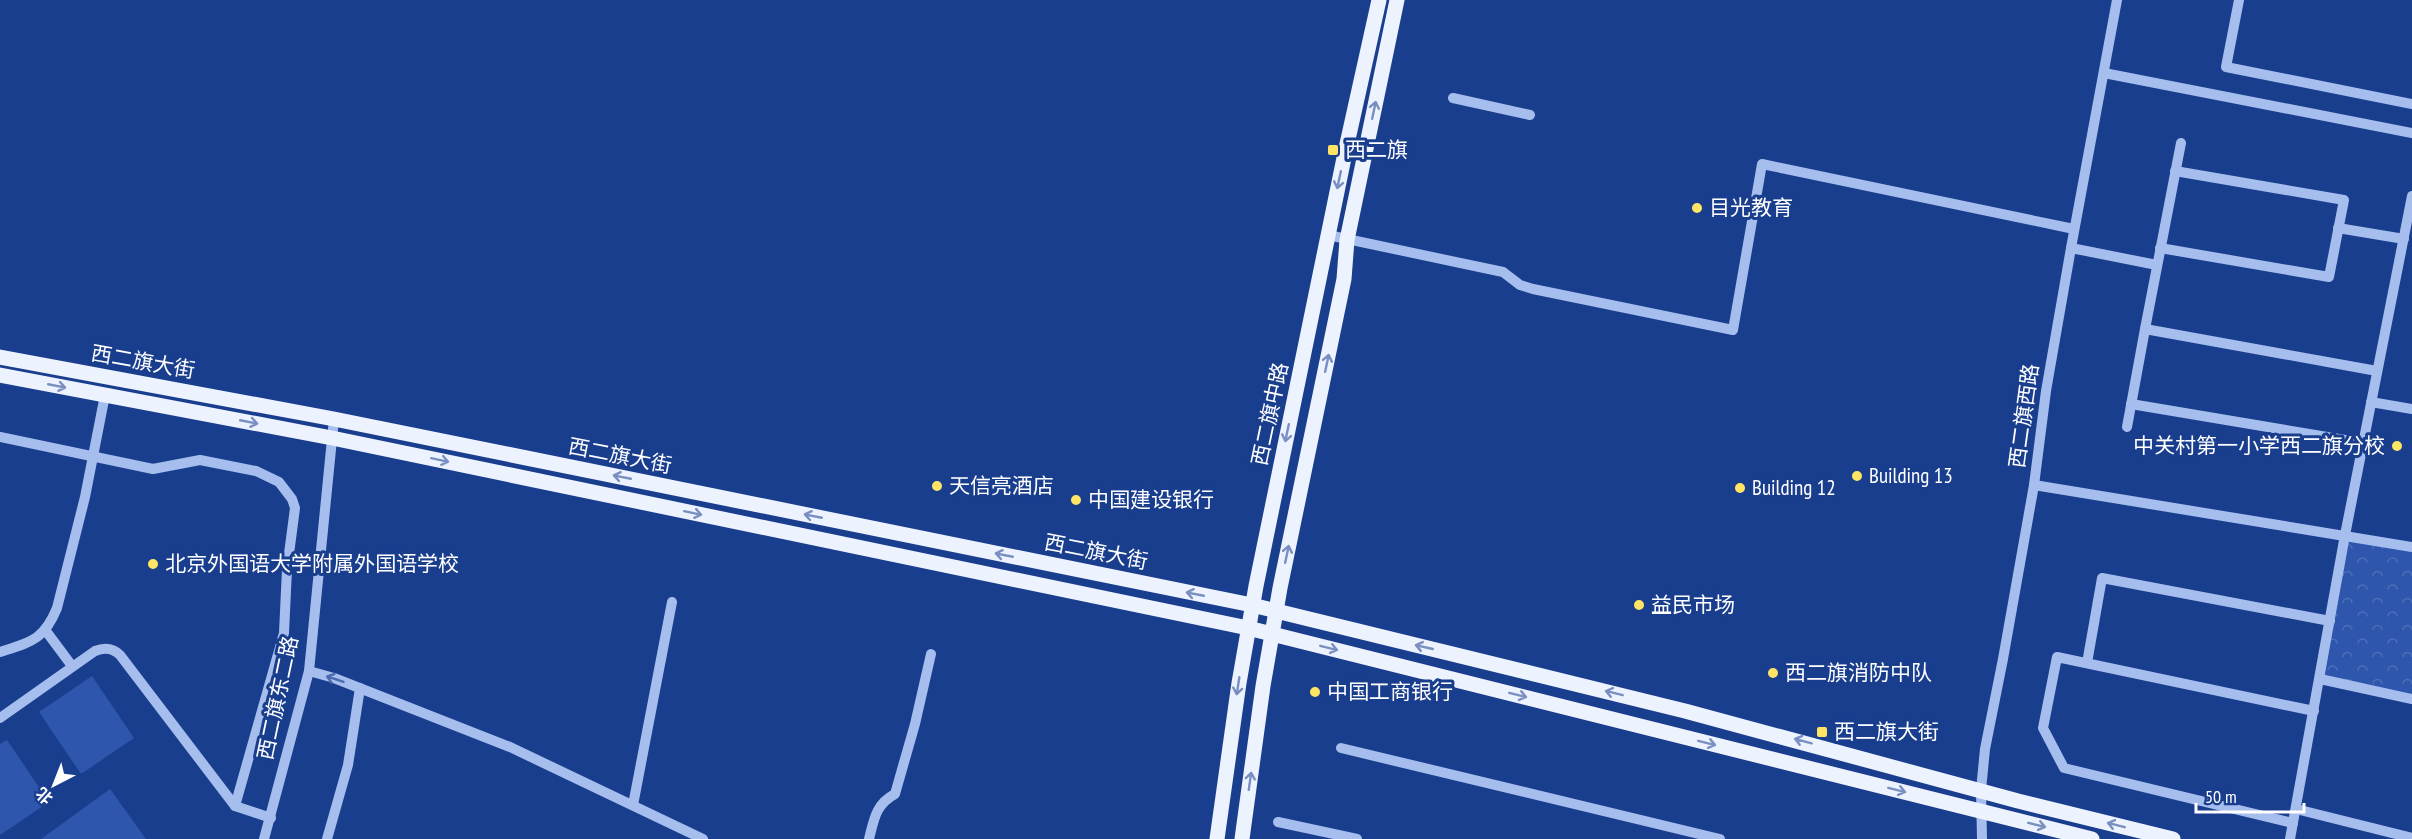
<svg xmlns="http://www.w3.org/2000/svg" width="2412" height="839" font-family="'PT Sans Narrow','Noto Sans SC',sans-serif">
<defs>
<pattern id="forest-crowns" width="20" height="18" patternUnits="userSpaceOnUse" patternTransform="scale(1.5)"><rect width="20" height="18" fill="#2d56ac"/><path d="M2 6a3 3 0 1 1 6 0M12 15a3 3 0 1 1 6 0" fill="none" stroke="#4c6fb8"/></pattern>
</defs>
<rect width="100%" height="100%" fill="#1a3e8e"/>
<!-- forest -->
<path fill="url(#forest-crowns)" d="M 2345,535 L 2412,547 L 2412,699 L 2320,679 Z"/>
<!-- pitch -->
<g fill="#2d56ac">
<path d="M 92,676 L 134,738 L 81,774 L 39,712 Z"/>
<path d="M 7,740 L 49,802 L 0,835 L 0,744 Z"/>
<path d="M 110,789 L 146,839 L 41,839 Z"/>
</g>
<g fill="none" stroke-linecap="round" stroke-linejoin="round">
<!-- minor -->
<g stroke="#a6beee" stroke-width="10">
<path d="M 2239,0 L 2226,67 L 2412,104"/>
<path d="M 2104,73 L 2412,133"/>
<path d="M 1453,98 L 1530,115"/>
<path d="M 2338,228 L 2404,239"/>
<path d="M 1328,235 L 1503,272 L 1520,285 L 1533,289 L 1733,330 L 1762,164 L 2074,229"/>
<path d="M 2071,248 L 2157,265"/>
<path d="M 2160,248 L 2329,277 L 2344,200 L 2175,171"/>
<path d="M 2145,329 L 2181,143"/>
<path d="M 2371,402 L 2412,409"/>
<path d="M 2131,404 L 2363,443"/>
<path d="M 2127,427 L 2145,329 L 2377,371"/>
<path d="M 0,437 L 153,469 L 200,460 L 256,471 L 279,482 L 292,499 L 295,508 L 287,569 L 284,633 L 235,806"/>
<path d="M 2034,485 L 2412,547"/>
<path d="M 46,631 L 72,666"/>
<path d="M 0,652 C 31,642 44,640 57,608 L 85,497 L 105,395"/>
<path d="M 2087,663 L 2102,578 L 2330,621"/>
<path d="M 309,671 L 334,678 L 510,747 L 703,839"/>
<path d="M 2320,679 L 2412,699"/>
<path d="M 0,718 L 95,651 C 105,647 113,648 120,655 L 235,806 L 271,818"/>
<path d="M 1341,748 L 1720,839"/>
<path d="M 633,805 L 672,602"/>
<path d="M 2296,809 L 2412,838"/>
<path d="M 1278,822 L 1357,839"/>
<path d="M 2293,823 L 2064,768 L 2043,728 L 2057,657 L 2314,711"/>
<path d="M 264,839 L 309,671 L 334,419"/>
<path d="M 327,839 L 348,765 L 360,688"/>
<path d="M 869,839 C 874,819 876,804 895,794 L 915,724 L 931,654"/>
<path d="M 1982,839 L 1981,790 L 1985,749 L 2003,659 L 2034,485 L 2046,391 L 2071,248 L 2117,0"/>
<path d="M 2290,839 L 2345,535 L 2412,196"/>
</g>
<!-- major -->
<g stroke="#edf2ff" stroke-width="15">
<path d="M 0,357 L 334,419 L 1252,605 L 1685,711 L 2018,801 L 2173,839"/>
<path d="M 0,375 L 332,438 L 1248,628 L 2092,839"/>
<path d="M 1217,839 L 1239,683 L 1256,586 L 1345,153 L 1379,0"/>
<path d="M 1242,839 L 1263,686 L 1280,588 L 1344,279 L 1347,240 L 1397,0"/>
</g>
</g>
<!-- one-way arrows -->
<defs><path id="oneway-shaft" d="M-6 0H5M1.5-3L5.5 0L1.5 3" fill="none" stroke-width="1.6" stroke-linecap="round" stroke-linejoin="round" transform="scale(1.5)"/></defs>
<g stroke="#798fc1">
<use href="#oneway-shaft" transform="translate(1374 110) rotate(-78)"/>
<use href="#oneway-shaft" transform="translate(1339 180) rotate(102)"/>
<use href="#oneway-shaft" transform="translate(1327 363) rotate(-78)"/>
<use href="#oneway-shaft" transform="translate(57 386) rotate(11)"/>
<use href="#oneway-shaft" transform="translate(249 422) rotate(11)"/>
<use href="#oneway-shaft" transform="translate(1287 433) rotate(102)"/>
<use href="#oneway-shaft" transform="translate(440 460) rotate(12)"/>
<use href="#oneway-shaft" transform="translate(622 477) rotate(-169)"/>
<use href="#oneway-shaft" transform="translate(693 513) rotate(12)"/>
<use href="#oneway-shaft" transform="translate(813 516) rotate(-169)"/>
<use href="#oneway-shaft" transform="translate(1287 554) rotate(-78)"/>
<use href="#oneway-shaft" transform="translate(1004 555) rotate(-169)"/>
<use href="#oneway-shaft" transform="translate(1195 594) rotate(-169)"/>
<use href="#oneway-shaft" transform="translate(1424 647) rotate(-167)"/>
<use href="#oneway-shaft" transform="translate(1329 648) rotate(14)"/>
<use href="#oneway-shaft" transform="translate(1238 686) rotate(99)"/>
<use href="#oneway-shaft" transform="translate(1614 693) rotate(-166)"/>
<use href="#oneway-shaft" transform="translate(1518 695) rotate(14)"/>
<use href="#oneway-shaft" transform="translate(1803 741) rotate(-165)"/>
<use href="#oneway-shaft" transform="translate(1707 743) rotate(14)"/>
<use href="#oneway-shaft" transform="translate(1250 781) rotate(-82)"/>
<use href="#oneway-shaft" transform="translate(1897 790) rotate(14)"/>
<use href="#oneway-shaft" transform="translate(2037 825) rotate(14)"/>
<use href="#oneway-shaft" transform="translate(2116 825) rotate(-166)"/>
</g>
<use stroke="#4b6bb0" href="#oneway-shaft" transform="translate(335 679) rotate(-162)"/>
<!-- markers -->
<g fill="#ffe563" stroke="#1a3e8e" stroke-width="2">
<rect x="1327" y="144" width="12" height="12" rx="3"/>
<circle cx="1697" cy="208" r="6"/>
<circle cx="2397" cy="446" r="6"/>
<circle cx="1857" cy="476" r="6"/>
<circle cx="937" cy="486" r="6"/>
<circle cx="1740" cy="488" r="6"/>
<circle cx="1076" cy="500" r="6"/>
<circle cx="153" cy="564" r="6"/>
<circle cx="1639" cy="605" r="6"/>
<circle cx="1773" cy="673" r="6"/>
<circle cx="1315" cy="692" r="6"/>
<rect x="1816" y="726" width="12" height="12" rx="3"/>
</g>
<g text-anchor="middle" stroke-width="6" stroke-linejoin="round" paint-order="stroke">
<!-- poi labels -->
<g font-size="21" fill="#fff" stroke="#1a3e8e" text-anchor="start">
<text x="1345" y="157">西二旗</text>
<text x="1709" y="215">目光教育</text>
<text x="2385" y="453" text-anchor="end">中关村第一小学西二旗分校</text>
<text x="1869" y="483">Building 13</text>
<text x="949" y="493">天信亮酒店</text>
<text x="1752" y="495">Building 12</text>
<text x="1088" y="507">中国建设银行</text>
<text x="165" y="571">北京外国语大学附属外国语学校</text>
<text x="1651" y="612">益民市场</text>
<text x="1785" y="680">西二旗消防中队</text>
<text x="1327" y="699">中国工商银行</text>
<text x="1834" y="739">西二旗大街</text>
</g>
<!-- street labels -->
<g font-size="21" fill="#fff" stroke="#1a3e8e">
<text transform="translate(143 362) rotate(10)" y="7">西二旗大街</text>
<text transform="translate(1270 414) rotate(-78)" y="7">西二旗中路</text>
<text transform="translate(2024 416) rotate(-82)" y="7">西二旗西路</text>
<text transform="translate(620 456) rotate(11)" y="7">西二旗大街</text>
<text transform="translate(1096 552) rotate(11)" y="7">西二旗大街</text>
<text transform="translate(278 698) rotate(-78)" y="7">西二旗东二路</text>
</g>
</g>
<!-- north arrow -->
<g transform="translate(54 785) rotate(222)" stroke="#1a3e8e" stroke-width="4.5" paint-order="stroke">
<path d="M0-4.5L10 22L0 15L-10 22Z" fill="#ffffff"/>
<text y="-9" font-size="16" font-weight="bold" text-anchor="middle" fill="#ffffff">北</text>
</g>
<!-- scale -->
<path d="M2196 803v9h108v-9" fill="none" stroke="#ffffff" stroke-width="3"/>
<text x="2205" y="803" font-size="18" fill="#ffffff" stroke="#1a3e8e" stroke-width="4.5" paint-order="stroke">50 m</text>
</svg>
